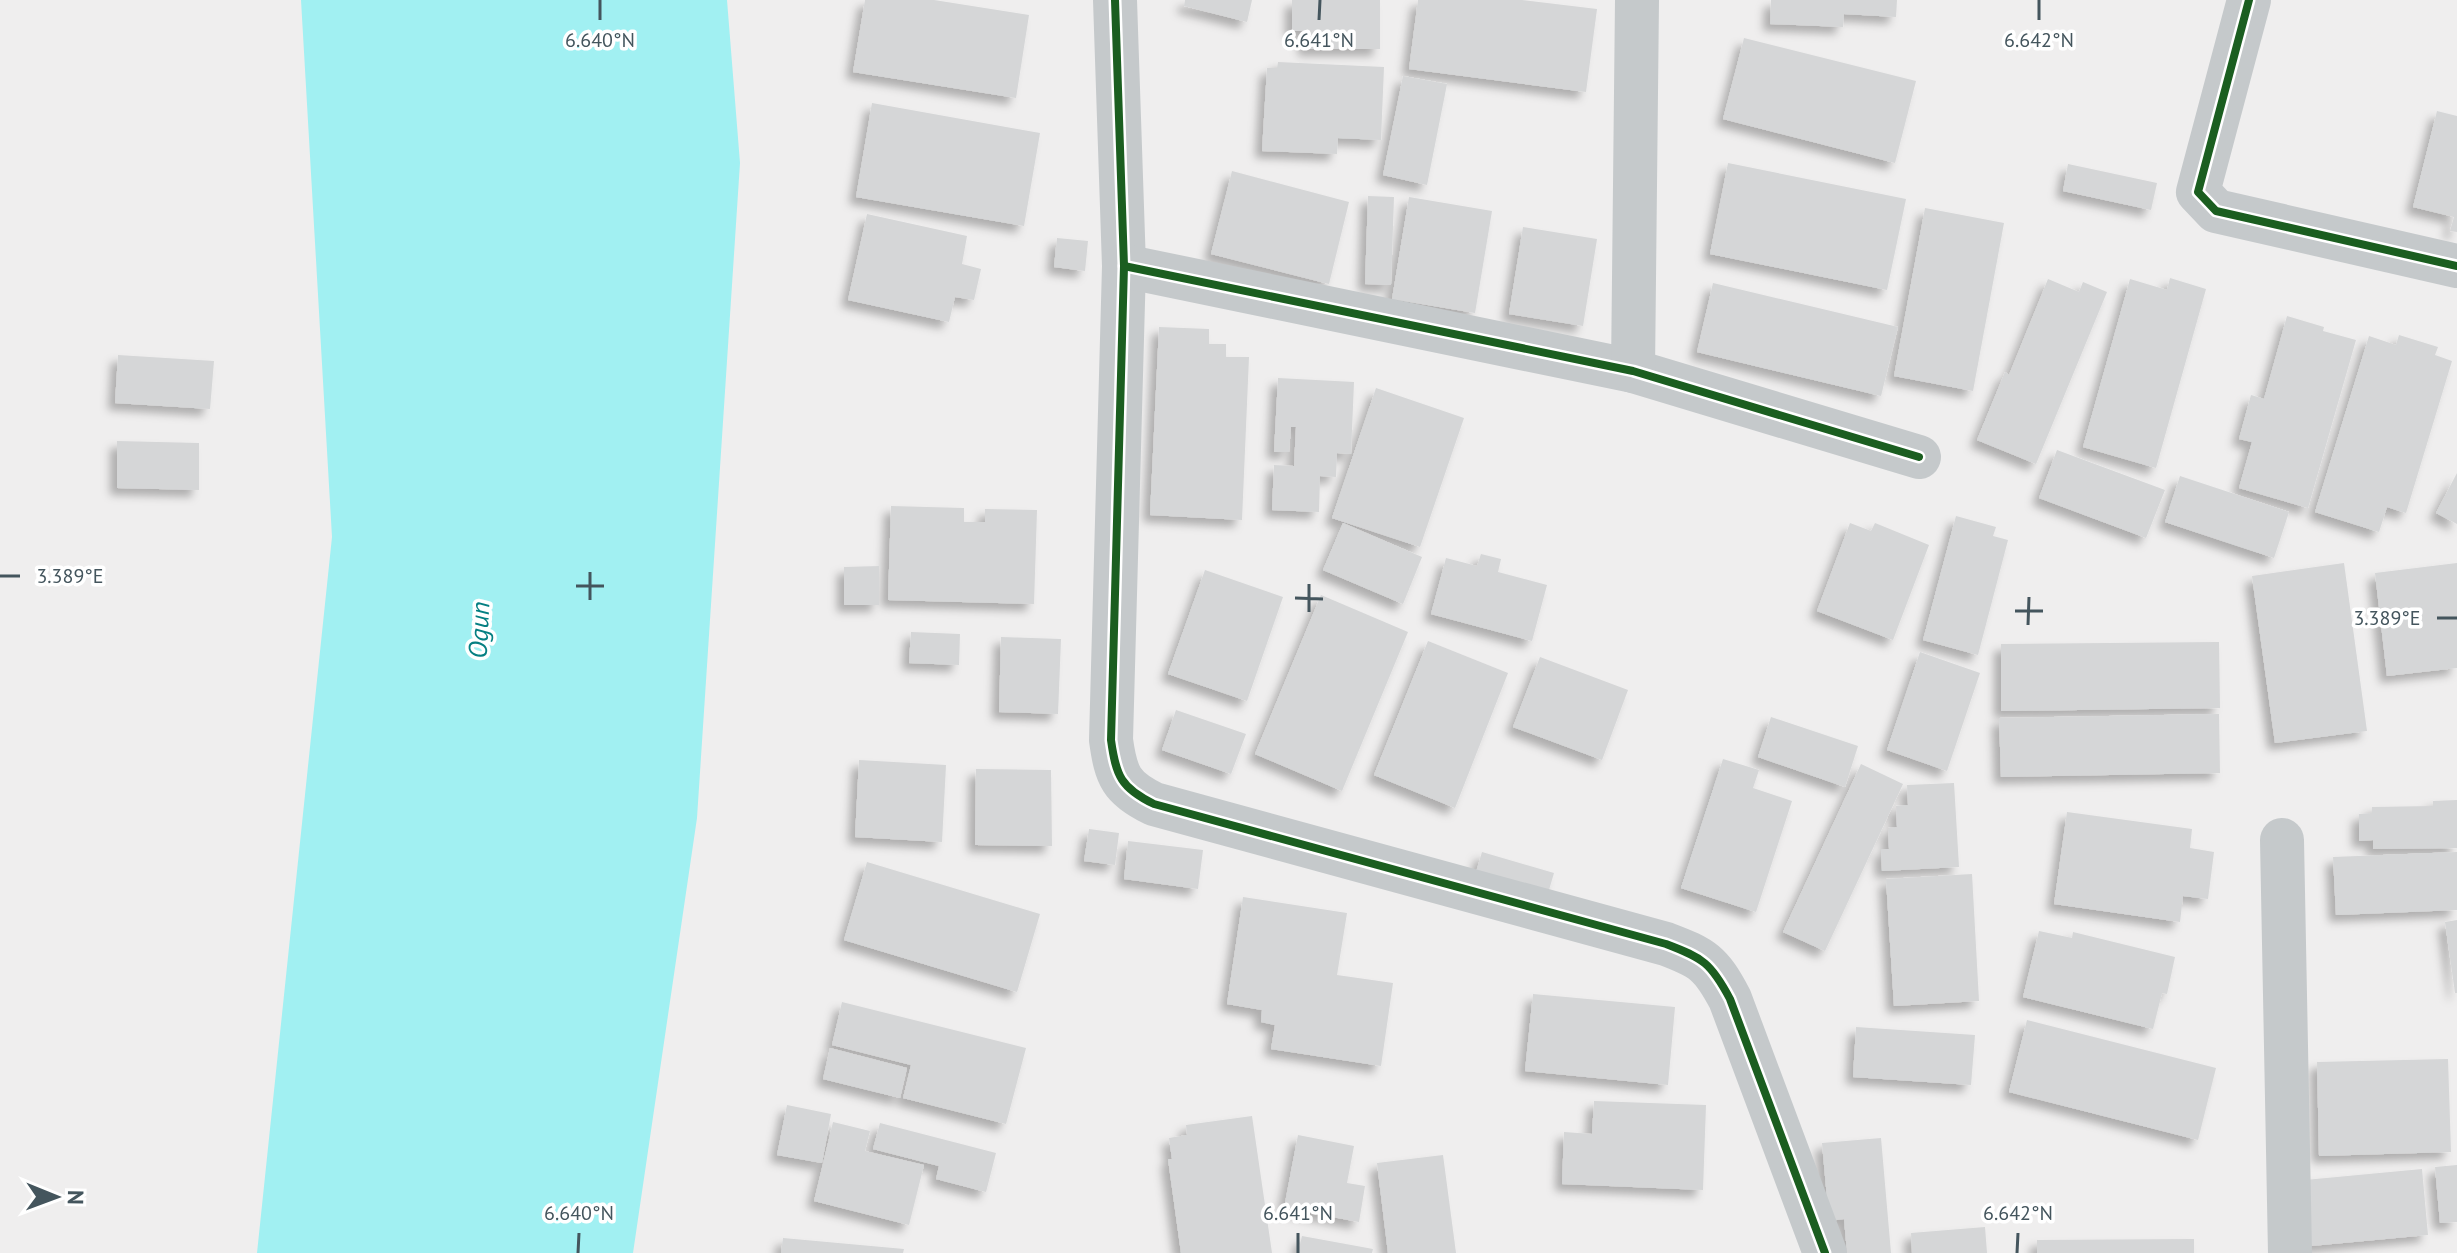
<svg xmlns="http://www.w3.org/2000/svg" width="2457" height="1253" font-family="'PT Sans',sans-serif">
<defs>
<filter id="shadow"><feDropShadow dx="-7" dy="7" stdDeviation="4" flood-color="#0004"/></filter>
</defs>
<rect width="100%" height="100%" fill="#efeeee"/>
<!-- water -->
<path fill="#a1f0f2" d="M 301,0 L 727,0 L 740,163 L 697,818 L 633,1253 L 257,1253 L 332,537 Z"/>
<!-- building -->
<g fill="#d5d6d7" filter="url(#shadow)">
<path d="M 865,0 L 934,0 L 1029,15 L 1016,98 L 853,72 Z"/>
<path d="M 1185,0 L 1252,0 L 1247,22 L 1184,6 Z"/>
<path d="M 1292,0 L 1380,0 L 1380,49 L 1305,49 L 1305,31 L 1292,31 Z"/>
<path d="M 1418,0 L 1522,0 L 1597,9 L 1586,92 L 1409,69 Z"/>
<path d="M 1771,0 L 1897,0 L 1896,17 L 1844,14 L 1843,27 L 1770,24 Z"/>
<path d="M 1744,38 L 1916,81 L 1895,163 L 1723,119 Z"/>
<path d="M 1278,62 L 1384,67 L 1381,140 L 1338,138 L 1337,154 L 1262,151 L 1267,68 L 1277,68 Z"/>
<path d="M 1403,76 L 1447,84 L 1427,185 L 1383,175 Z"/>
<path d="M 872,103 L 1040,133 L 1024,226 L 856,197 Z"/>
<path d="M 2437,111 L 2457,116 L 2457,232 L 2450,231 L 2454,217 L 2413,207 Z"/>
<path d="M 1728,163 L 1906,199 L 1887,290 L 1710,254 Z"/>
<path d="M 2068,164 L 2157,183 L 2151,210 L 2063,191 Z"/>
<path d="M 1232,171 L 1349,202 L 1329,284 L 1211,254 Z"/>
<path d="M 1368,196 L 1394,197 L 1391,285 L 1365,284 Z"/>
<path d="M 1409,197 L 1492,211 L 1475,313 L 1392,299 Z"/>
<path d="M 1925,208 L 2004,223 L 1973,391 L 1894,376 Z"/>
<path d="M 867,214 L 967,236 L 962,264 L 981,269 L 974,300 L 955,297 L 949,322 L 848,300 Z"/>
<path d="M 1523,227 L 1597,239 L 1583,326 L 1509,314 Z"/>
<path d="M 1057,238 L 1088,241 L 1085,271 L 1054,267 Z"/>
<path d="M 2170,278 L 2206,289 L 2156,468 L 2083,447 L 2130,279 L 2167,290 Z"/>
<path d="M 2048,279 L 2079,292 L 2083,282 L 2107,292 L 2036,464 L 1977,440 L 2005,372 L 2009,375 Z"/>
<path d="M 1713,283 L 1898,327 L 1881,396 L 1697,352 Z"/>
<path d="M 2287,316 L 2324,327 L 2323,331 L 2356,340 L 2308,508 L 2239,488 L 2252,442 L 2239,439 L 2251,395 L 2264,399 Z"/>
<path d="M 1159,327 L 1209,329 L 1209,344 L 1226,344 L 1226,357 L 1249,357 L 1242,520 L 1150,515 Z"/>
<path d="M 2399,335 L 2438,347 L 2435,355 L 2452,361 L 2406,513 L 2387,507 L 2379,532 L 2315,512 L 2369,336 L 2396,345 Z"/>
<path d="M 118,355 L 214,361 L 210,409 L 115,403 Z"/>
<path d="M 1278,378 L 1354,382 L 1351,454 L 1337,453 L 1336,477 L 1320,476 L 1319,512 L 1272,510 L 1274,465 L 1294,466 L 1296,427 L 1291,427 L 1289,452 L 1274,452 Z"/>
<path d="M 1376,388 L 1464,418 L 1420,547 L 1332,518 Z"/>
<path d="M 117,441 L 199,443 L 199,490 L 117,488 Z"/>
<path d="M 2057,450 L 2165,490 L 2146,538 L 2039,498 Z"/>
<path d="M 2457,473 L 2457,524 L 2436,513 Z"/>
<path d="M 2180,476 L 2289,512 L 2274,558 L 2165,522 Z"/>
<path d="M 891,506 L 964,508 L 964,522 L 985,522 L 985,509 L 1037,510 L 1034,604 L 888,600 Z"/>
<path d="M 1956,516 L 1996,527 L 1993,536 L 2008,540 L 1978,655 L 1923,640 Z"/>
<path d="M 1343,523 L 1422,557 L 1403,604 L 1323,570 Z"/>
<path d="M 1850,523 L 1871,531 L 1875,523 L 1929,545 L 1893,640 L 1817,611 Z"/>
<path d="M 1481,554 L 1501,559 L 1498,572 L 1547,585 L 1532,641 L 1431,614 L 1446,558 L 1477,566 Z"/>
<path d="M 2344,563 L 2367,731 L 2275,743 L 2252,576 Z"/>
<path d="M 2457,563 L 2457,668 L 2387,676 L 2375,573 Z"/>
<path d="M 879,566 L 879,605 L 844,605 L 844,567 Z"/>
<path d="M 1205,570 L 1283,597 L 1247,701 L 1168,674 Z"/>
<path d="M 1321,595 L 1408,632 L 1342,791 L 1255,754 Z"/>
<path d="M 911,632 L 960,634 L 959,665 L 909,663 Z"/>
<path d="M 1001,637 L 1061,639 L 1058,714 L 999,712 Z"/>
<path d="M 1428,641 L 1508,673 L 1455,808 L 1374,775 Z"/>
<path d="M 2219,642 L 2220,708 L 2001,711 L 2001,644 Z"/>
<path d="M 1920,652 L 1980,673 L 1947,771 L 1887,750 Z"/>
<path d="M 1540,657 L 1628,690 L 1602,760 L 1513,727 Z"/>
<path d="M 1176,710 L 1246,734 L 1231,774 L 1162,750 Z"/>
<path d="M 2219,714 L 2220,773 L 2001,777 L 1999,718 Z"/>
<path d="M 1771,717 L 1858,746 L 1845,787 L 1758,757 Z"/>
<path d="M 1723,759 L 1759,770 L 1753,788 L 1792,801 L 1756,912 L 1681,888 Z"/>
<path d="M 859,760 L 946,765 L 942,842 L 855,837 Z"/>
<path d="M 1861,764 L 1903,784 L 1825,951 L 1783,932 Z"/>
<path d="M 976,769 L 1051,770 L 1052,846 L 975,845 Z"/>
<path d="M 1954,783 L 1959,867 L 1882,871 L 1881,849 L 1889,849 L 1888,828 L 1897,827 L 1896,806 L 1908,805 L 1907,785 Z"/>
<path d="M 2457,800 L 2457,848 L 2373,849 L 2373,840 L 2359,841 L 2359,814 L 2372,813 L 2372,807 L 2433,806 L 2433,801 Z"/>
<path d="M 2067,812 L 2192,829 L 2190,848 L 2214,852 L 2208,899 L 2183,896 L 2180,922 L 2054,904 Z"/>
<path d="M 1089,829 L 1119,833 L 1115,865 L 1084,861 Z"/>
<path d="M 1128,841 L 1203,850 L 1198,889 L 1124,879 Z"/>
<path d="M 1482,852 L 1554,873 L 1546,900 L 1474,879 Z"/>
<path d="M 2457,852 L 2457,910 L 2336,915 L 2333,857 Z"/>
<path d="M 867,862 L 1040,914 L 1017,992 L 844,940 Z"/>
<path d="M 1972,874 L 1979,1001 L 1894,1006 L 1886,879 Z"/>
<path d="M 1243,897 L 1347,913 L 1337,975 L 1393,983 L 1381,1066 L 1271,1049 L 1275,1025 L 1261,1022 L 1262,1010 L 1227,1004 Z"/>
<path d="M 2457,920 L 2457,993 L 2455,993 L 2445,922 Z"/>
<path d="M 2039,931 L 2072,938 L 2073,932 L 2175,957 L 2167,994 L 2162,993 L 2153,1029 L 2023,997 Z"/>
<path d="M 1533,994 L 1675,1007 L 1668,1085 L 1525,1071 Z"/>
<path d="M 842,1002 L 1026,1048 L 1006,1124 L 903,1098 L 911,1065 L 832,1045 Z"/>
<path d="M 2027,1020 L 2216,1068 L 2198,1140 L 2009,1092 Z"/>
<path d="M 1856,1027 L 1975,1035 L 1971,1085 L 1853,1077 Z"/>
<path d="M 830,1048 L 907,1068 L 900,1098 L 823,1079 Z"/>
<path d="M 2448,1059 L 2451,1152 L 2319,1156 L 2317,1062 Z"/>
<path d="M 1594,1101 L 1706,1105 L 1703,1190 L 1562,1184 L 1564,1132 L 1592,1134 Z"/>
<path d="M 787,1105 L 831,1114 L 822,1163 L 777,1155 Z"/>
<path d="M 1252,1116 L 1272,1253 L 1181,1253 L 1168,1159 L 1172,1159 L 1169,1138 L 1187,1135 L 1186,1125 Z"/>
<path d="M 833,1122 L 870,1131 L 865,1151 L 924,1165 L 909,1225 L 814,1201 Z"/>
<path d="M 880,1123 L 996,1153 L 986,1192 L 936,1179 L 939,1166 L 873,1149 Z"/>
<path d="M 1298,1135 L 1354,1146 L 1347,1183 L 1365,1186 L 1359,1222 L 1284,1208 Z"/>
<path d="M 1881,1138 L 1891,1253 L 1847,1253 L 1844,1219 L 1829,1221 L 1822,1143 Z"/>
<path d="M 1443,1155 L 1456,1253 L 1388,1253 L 1377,1163 Z"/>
<path d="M 2457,1165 L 2457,1222 L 2440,1223 L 2435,1167 Z"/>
<path d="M 2422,1169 L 2428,1235 L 2311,1246 L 2305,1180 Z"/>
<path d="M 1985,1227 L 1987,1253 L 1912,1253 L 1911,1233 Z"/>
<path d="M 1302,1236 L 1373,1249 L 1372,1253 L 1298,1253 Z"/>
<path d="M 783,1238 L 904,1249 L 903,1253 L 781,1253 Z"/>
<path d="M 2194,1239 L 2194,1253 L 2037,1253 L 2037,1240 Z"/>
</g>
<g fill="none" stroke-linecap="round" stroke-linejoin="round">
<!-- minor -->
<g stroke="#c5c9cb" stroke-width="44">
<path d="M 1115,0 L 1124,266 L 1111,740 C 1116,776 1121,788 1154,804 L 1666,944 C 1703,958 1711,963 1730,999 L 1825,1253"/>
<path d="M 2249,0 L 2198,192 L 2216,211 L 2457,266"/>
<path d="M 1124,266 L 1633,371 L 1919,457"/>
<path d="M 1633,371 L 1637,0"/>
<path d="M 2282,840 L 2290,1253"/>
</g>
<!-- cycleway casing -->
<g stroke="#fff" stroke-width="13">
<g id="cycleway">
<path d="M 1115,0 L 1124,266 L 1111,740 C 1116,776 1121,788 1154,804 L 1666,944 C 1703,958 1711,963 1730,999 L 1825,1253"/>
<path d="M 2249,0 L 2198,192 L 2216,211 L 2457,266"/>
<path d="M 1124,266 L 1633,371 L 1919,457"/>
</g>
</g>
<!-- cycleway -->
<use href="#cycleway" stroke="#1b5e20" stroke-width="8"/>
</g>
<!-- ticks -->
<path fill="none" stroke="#44555d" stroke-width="3" d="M 600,20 L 600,0M 1319,20 L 1320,0M 2039,20 L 2039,0M 0,576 L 20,576M 576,586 L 604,586M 1295,598 L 1323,599M 590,600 L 590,572M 2015,611 L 2043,611M 1309,612 L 1309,584M 2437,618 L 2457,618M 2028,625 L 2029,597M 578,1253 L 579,1233M 1298,1253 L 1298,1233M 2017,1253 L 2018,1233"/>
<g text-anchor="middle" stroke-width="7" stroke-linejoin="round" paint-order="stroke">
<!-- water labels -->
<g font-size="26" font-style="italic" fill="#057f82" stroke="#fff">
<text transform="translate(479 630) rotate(-87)" y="9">Ogun</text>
</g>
</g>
<g font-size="20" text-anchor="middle" fill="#44555d" stroke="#fff" stroke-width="7" stroke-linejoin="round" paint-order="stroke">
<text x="600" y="47">6.640°N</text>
<text x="1319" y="47">6.641°N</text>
<text x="2039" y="47">6.642°N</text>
<text x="70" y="583">3.389°E</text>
<text x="2387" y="625">3.389°E</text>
<text x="579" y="1220">6.640°N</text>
<text x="1298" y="1220">6.641°N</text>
<text x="2018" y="1220">6.642°N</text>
</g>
<!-- north arrow -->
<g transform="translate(56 1197) rotate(91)" stroke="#ffffff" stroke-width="6" paint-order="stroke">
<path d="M0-6L14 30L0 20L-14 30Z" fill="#44555d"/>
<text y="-12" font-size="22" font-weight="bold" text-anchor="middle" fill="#44555d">N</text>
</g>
</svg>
